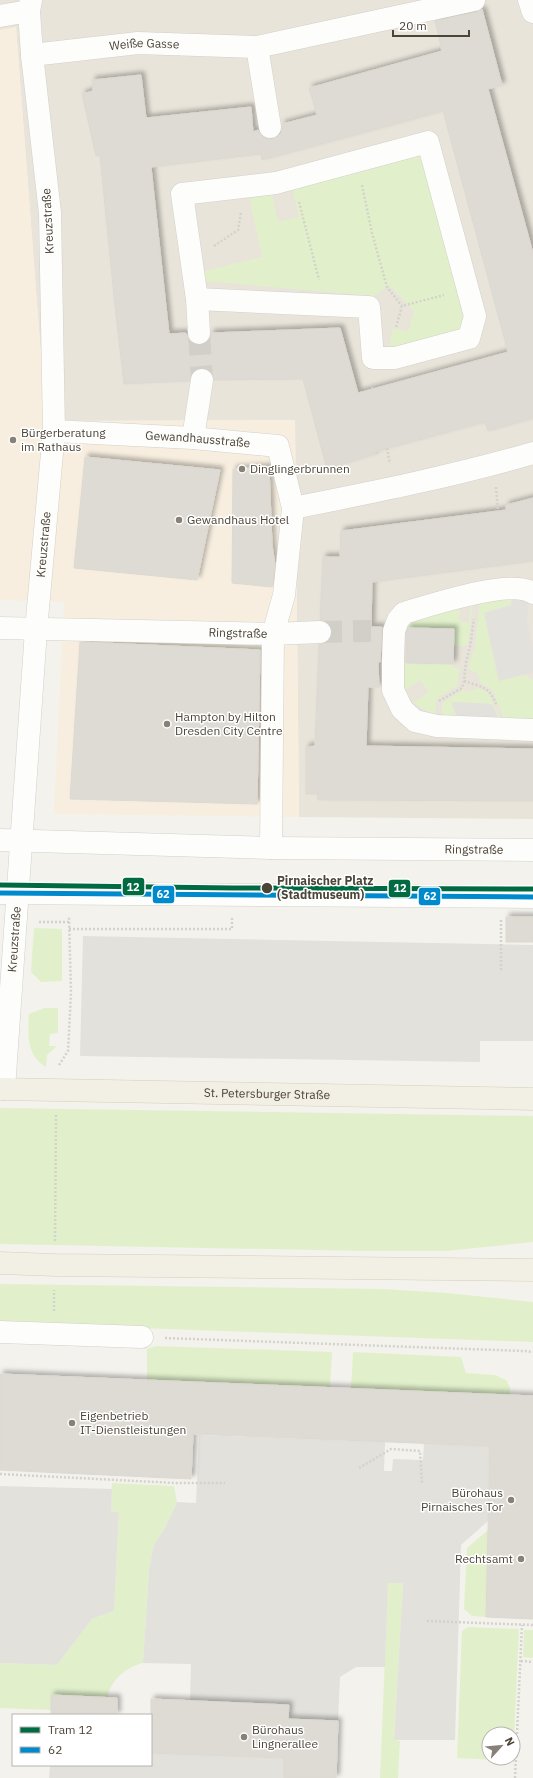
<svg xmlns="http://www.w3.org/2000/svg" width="533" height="1778" font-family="'IBM Plex Sans',sans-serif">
<defs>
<filter id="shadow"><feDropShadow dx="3.5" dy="-3.5" stdDeviation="2" flood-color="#0004"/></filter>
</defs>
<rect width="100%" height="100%" fill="#f4f2ed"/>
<!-- residential -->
<path fill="#e8e4da" d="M 0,0 L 533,0 L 533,819 L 299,817 L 295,420 L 46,421 L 16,28 L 0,30 Z"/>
<!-- commercial -->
<path fill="#f7eedf" d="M 16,27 L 46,421 L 295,420 L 299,817 L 54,814 L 64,602 L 0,600 L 0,30 Z"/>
<!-- green -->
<g fill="#e1f0cb" fill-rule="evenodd">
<path d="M 424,148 L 469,315 L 464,334 L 388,353 L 393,328 L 408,332 L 414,311 L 389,285 L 374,296 L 204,281 L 201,272 L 262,257 L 249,196 L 271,191 L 278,222 L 299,217 L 292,187 Z"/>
<path d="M 480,599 L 512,599 L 511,605 L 484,613 L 499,681 L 525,675 L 533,680 L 533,721 L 505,721 L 492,689 L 480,683 C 480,671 474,674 468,668 L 475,646 Z"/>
<path d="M 473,601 L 468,644 L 463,646 L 453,646 L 454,629 L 406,628 L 403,622 L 460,604 L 459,621 L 469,623 L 471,604 Z"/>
<path d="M 402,663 L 453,664 L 453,668 L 459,668 L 458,685 L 436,699 L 435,716 L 413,703 L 429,692 L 420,680 L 404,691 Z"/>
<path d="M 478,688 L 488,692 L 501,720 L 499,720 L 492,704 L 452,702 L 458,719 L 442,718 L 442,703 L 463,690 L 468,692 Z"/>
<path d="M 34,928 L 62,929 L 62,981 L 41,982 L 31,972 Z"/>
<path d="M 44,1008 L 58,1008 L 58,1033 L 50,1034 L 49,1046 L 57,1046 L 47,1055 L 46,1067 C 26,1055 28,1035 29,1014 Z"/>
<path d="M 0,1108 L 533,1116 L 533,1242 L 446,1251 L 365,1251 L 0,1244 Z"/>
<path d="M 0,1284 L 383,1289 L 447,1293 L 533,1302 L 533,1342 L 0,1323 Z"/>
<path d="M 156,1346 L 332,1352 L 330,1388 L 147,1380 L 147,1349 Z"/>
<path d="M 353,1352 L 461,1357 L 466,1373 L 495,1375 L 506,1380 L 510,1387 L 510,1395 L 351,1389 Z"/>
<path d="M 112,1483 L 174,1486 L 177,1502 L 165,1528 L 154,1544 L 149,1569 L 143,1663 C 126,1667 111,1680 107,1698 L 51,1696 L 51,1710 L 0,1708 L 0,1663 L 57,1665 L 92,1619 L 114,1611 L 119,1512 L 111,1511 Z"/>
<path d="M 488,1530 L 486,1617 L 472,1616 L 464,1609 L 467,1548 Z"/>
<path d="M 388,1583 L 403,1583 L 394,1740 L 400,1741 L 398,1778 L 380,1778 Z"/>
<path d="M 468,1627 L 519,1629 L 513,1761 L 457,1758 L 462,1631 ZM 489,1734 L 513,1734 L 513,1758 L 489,1758 Z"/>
<path d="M 524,1630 L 533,1630 L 533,1658 L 523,1657 Z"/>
</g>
<!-- parking -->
<g fill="#e3e1dc">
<path d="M 529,598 L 527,622 L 533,648 L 533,672 L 499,681 L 484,613 L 511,605 L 512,599 Z"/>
<path d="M 451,702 L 492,704 L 499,720 L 458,719 Z"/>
<path d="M 83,936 L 533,945 L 533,1041 L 480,1041 L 480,1062 L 80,1056 Z"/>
<path d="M 199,1435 L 385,1442 L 384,1471 L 392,1471 L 393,1459 L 423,1460 L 424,1443 L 490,1446 L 488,1521 L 461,1545 L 455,1740 L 394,1740 L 403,1583 L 388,1583 L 385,1667 L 356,1667 L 340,1677 L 338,1721 L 288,1719 L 289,1706 L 190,1701 L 191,1664 L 143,1663 L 149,1569 L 154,1544 L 165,1528 L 177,1502 L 196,1503 Z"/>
<path d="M 0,1486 L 112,1489 L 111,1511 L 119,1512 L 114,1611 L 92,1619 L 57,1665 L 0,1663 Z"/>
<path d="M 151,1753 L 284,1758 L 284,1778 L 49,1778 L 50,1765 L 151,1765 Z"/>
</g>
<!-- building -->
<g fill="#dedbd5" stroke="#ddd9d2" fill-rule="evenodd" filter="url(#shadow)">
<path d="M 482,9 L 502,85 L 488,89 L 533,253 L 533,418 L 488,431 L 485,422 L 374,452 L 375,454 L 327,469 L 303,379 L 214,380 L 213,375 L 210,371 L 204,368 L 198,368 L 193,372 L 189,381 L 124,384 L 115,306 L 100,155 L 96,156 L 82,94 L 93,91 L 92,80 L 141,75 L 146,118 L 251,107 L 253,132 L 258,130 L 261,135 L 265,138 L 272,139 L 278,136 L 282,132 L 282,124 L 317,115 L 309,88 L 442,51 L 435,21 L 477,12 ZM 443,111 L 508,352 L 358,393 L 340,328 L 211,333 L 210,338 L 206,343 L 199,345 L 193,344 L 189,340 L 186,333 L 169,334 L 151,167 L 261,154 L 262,160 Z"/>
<path d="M 85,457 L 220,470 L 197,580 L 74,568 Z"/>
<path d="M 269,467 L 272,545 L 275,565 L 272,587 L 232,583 L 233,469 Z"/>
<path d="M 533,498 L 533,561 L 372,582 L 371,627 L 382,627 L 380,662 L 378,662 L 379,687 L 368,687 L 366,746 L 533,749 L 533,801 L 318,800 L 317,794 L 306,794 L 306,747 L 315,746 L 319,645 L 327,642 L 331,637 L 332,632 L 330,625 L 326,621 L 320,620 L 323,557 L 340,557 L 341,531 L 506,510 L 506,505 Z"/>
<path d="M 408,628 L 454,629 L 453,664 L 406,663 L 406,633 Z"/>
<path d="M 80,642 L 260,650 L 257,804 L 70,799 Z"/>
<rect x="506" y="917" width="27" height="25"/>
<path d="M 0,1374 L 533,1396 L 533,1619 L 486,1617 L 490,1446 L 193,1434 L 191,1479 L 0,1470 Z"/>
<path d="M 51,1695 L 117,1698 L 117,1715 L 51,1715 Z"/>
<path d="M 151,1699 L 289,1705 L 288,1719 L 338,1721 L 336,1778 L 284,1778 L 284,1758 L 151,1753 Z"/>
</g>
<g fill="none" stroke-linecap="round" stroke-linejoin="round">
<!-- minor-tunnel -->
<g stroke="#d2cfc9" stroke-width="22" stroke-dasharray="22 11" stroke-linecap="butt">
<path d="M 199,333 L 202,380"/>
<path d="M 320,632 L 371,631"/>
</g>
<!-- minor casing -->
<g stroke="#d2d0ca" stroke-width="23">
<g id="minor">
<path d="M 529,0 L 533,12"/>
<path d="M 0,16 L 29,11"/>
<path d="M 257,47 L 270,127"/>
<path id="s1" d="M 32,55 L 138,43 L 257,47 L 474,0"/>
<path d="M 428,142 L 475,316 L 469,338 L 395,358 L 373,358 L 369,307 L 197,299 L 182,194 L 276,183 Z"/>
<path d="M 197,299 L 199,333"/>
<path id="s2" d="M 54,431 L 193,438 L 278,446 L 293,508 C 374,492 454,476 533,453"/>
<path d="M 193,438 L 202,380"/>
<path d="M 533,593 C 511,578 431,605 404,613 L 398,620 L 394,631 L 393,661 L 393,690 L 402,709 L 415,721 L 437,726 L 533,730"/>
<path id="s3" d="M 0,628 L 273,634 L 320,632"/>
<path id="s4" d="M 0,840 L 271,848 L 533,850"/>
<path d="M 271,848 L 273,634 L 284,595 L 293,508"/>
<path d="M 0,893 L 533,897"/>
<path id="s5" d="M 4,1089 L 36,630 L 54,431 L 50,213 L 32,55 L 29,11 L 31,0"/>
<path d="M 0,1332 L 142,1337"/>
</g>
</g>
<!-- major casing -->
<g stroke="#d8cfb8" stroke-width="23">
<g id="major">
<path id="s6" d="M 0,1089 L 533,1099"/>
<path d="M 0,1263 L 55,1265 L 533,1270"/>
</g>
</g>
<!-- path -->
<g stroke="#d4d2cb" stroke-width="2.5" stroke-dasharray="2 2" stroke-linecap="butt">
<path d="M 362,185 L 372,233 L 387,287 L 402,306"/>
<path d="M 299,202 L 319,280"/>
<path d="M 214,246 L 238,230 L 241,212"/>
<path d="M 396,327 L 402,306 L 444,295"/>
<path d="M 372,389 L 374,382"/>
<path d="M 387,448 L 390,464"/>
<path d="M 496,487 L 498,511"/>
<path d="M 464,681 C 481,687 489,686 496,704"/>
<path d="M 439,701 L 462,688 L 464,681 L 466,662 L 470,647 L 474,619"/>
<path d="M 501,920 L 501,970"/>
<path d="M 39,922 L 69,922"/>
<path d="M 69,929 L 232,929 L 232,918"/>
<path d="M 59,1065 L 68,1051 L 71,993 L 69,917"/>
<path d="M 55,1241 L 56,1114"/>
<path d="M 54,1311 L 54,1290"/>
<path d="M 165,1338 L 524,1351 L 533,1352"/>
<path d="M 359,1468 L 391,1449 L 420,1451 L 422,1484"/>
<path d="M 0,1474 L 175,1483 L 225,1483"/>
<path d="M 427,1621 L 533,1625"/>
<path d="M 521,1661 L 533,1662"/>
<path d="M 515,1778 L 522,1625"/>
</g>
<!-- minor -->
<use href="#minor" stroke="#fdfdfc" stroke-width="22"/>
<!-- major -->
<use href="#major" stroke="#f2efe5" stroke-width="22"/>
<!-- bus-1 casing -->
<g stroke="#fff" stroke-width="8">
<path id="bus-1" d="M 0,893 L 533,897"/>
</g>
<!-- bus-1 -->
<use href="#bus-1" stroke="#008ace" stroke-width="5"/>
<!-- tram-1 casing -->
<g stroke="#fff" stroke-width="8">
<path id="tram-1" d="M 0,885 L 233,888 L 533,889"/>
</g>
<!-- tram-1 -->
<use href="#tram-1" stroke="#006b42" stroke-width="5"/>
</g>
<!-- markers -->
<g fill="#878177" stroke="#fff" stroke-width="1.5">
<circle cx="13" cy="440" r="4"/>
<circle cx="242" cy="469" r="4"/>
<circle cx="179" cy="520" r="4"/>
<circle cx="167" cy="724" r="4"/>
<circle cx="72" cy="1423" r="4"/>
<circle cx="511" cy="1500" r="4"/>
<circle cx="521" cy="1559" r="4"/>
<circle cx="244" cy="1737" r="4"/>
</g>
<circle fill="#4c4437" stroke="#fff" stroke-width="1.5" cx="267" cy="888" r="6"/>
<g text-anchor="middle" stroke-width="3" stroke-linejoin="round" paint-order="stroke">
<!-- street labels -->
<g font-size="12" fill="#4c4437" stroke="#fff">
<text dy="4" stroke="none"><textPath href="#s1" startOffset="113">Weiße Gasse</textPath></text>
<text transform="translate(48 221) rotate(-93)" y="4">Kreuzstraße</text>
<text dy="4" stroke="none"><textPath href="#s2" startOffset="144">Gewandhausstraße</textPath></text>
<text dy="4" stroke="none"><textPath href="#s5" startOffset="546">Kreuzstraße</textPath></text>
<text dy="4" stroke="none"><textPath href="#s3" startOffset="238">Ringstraße</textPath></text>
<text dy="4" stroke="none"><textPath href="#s4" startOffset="474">Ringstraße</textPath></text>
<text dy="4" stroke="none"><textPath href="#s5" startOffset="150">Kreuzstraße</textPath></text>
<text dy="4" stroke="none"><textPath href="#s6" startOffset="267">St. Petersburger Straße</textPath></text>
</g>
<!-- poi labels -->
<g font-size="12" fill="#4c4437" stroke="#fff" text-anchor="start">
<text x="21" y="437">Bürgerberatung<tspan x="21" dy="14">im Rathaus</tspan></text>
<text x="250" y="473">Dinglingerbrunnen</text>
<text x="187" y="524">Gewandhaus Hotel</text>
<text x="175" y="721">Hampton by Hilton<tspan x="175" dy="14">Dresden City Centre</tspan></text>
<text x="80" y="1420">Eigenbetrieb<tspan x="80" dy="14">IT-Dienstleistungen</tspan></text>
<text x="503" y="1497" text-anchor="end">Bürohaus<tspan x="503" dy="14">Pirnaisches Tor</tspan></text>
<text x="513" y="1563" text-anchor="end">Rechtsamt</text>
<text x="252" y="1734">Bürohaus<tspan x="252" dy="14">Lingnerallee</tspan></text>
</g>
<!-- stop labels -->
<g font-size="12" font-weight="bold" fill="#4c4437" stroke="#fff" text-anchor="start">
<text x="277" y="885">Pirnaischer Platz<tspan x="277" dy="14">(Stadtmuseum)</tspan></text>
</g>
</g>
<g stroke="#fff" stroke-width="1.5">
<rect x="122" y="877" width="23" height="19" rx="4" fill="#006b42"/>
<rect x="388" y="879" width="23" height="19" rx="4" fill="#006b42"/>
<rect x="152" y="885" width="23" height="19" rx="4" fill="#008ace"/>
<rect x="418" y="887" width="23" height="19" rx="4" fill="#008ace"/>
</g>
<g font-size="11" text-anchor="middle" font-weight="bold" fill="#fff">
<text x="133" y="891">12</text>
<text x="400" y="892">12</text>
<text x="163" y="898">62</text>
<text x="430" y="900">62</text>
</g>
<!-- legend -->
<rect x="12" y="1714" width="140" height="52" fill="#ffffff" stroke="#b7b4af"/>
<rect x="20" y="1727" width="20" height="6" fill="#006b42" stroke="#b7b4af"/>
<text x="48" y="1734" font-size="12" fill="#4c4437">Tram 12</text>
<rect x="20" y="1747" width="20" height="6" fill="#008ace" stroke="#b7b4af"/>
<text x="48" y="1754" font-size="12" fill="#4c4437">62</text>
<!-- north arrow -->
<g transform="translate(501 1746) rotate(63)"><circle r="19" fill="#ffffff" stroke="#b7b4af"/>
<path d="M0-3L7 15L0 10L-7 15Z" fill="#878177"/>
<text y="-6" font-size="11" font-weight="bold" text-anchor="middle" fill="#4c4437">N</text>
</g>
<!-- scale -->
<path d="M393 30v6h76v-6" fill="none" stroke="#4c4437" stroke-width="2"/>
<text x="399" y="30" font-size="12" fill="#4c4437" stroke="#ffffff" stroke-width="3" paint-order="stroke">20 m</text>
</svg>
